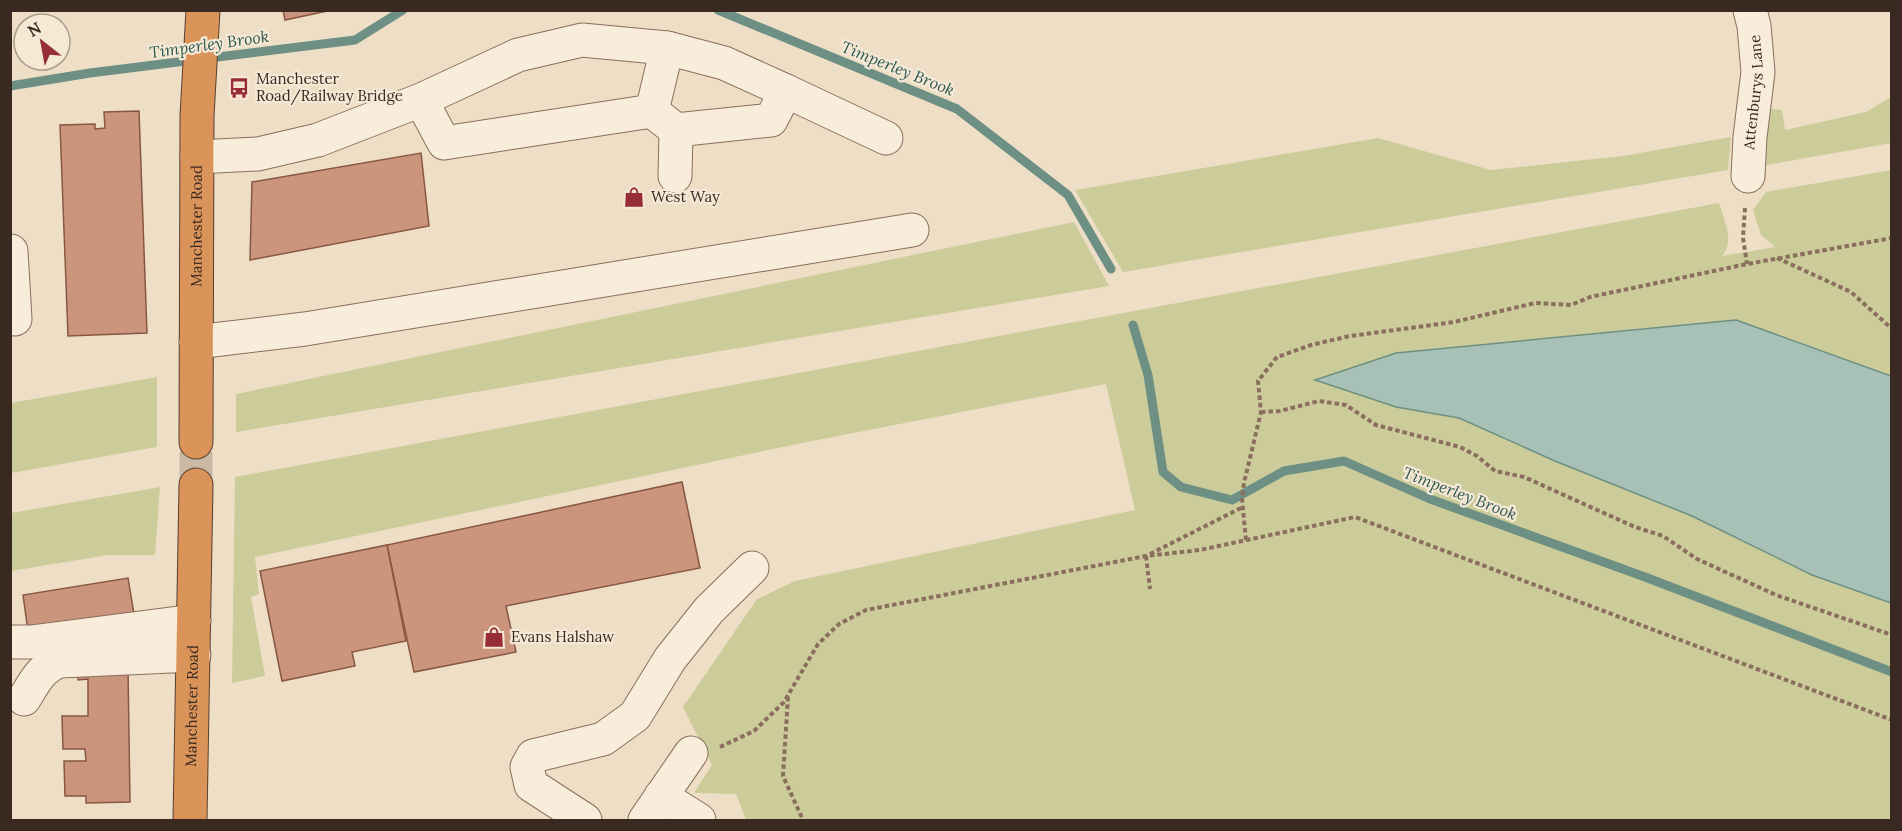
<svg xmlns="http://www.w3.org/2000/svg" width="1902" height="831" font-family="Lora,serif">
<rect width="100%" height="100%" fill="#eedec6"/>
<!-- green -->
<g fill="#cbcc9a">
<path d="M 1891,97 L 1891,143 L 1756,167 L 1762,108 L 1782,110 L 1785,130 L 1866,112 Z"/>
<path d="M 1731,137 L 1728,170 L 1123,272 L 1075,190 L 1378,138 L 1491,170 L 1623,156 Z"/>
<path d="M 1891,170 L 1891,820 L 746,820 L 736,794 L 694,793 L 712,765 L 683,707 L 757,599 L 795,581 L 1135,510 L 1106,384 L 802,443 L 255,557 L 259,594 L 251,597 L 265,676 L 232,683 L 235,477 L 1719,203 C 1724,221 1735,240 1722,256 L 1775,247 L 1761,235 L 1753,210 L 1766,192 Z"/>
<path d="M 1074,222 L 1109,286 L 236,432 L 236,394 Z"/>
<path d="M 157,377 L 157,447 L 11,473 L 11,403 Z"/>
<path d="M 160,487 L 155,555 L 108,555 L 11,571 L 11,513 Z"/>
</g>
<!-- water -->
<path fill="#a8c1b7" stroke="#6e9084" stroke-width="1.5" d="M 1736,320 L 1891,376 L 1891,603 L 1812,575 L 1692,516 L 1555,461 L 1459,418 L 1396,407 L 1315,380 L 1396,353 Z"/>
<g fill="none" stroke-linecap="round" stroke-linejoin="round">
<!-- stream -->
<g stroke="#6e9084" stroke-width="9">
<path d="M 718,10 L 957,109 L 1068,195 L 1111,269"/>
<path d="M 10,86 L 90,73 L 355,40 L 403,10"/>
<path d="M 1133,325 L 1148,375 L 1163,472 L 1181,487 L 1232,500 L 1284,471 L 1344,461 L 1430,499 L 1645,577 L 1892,672"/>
</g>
</g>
<!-- building -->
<g fill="#cb957d" stroke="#875742" stroke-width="1.5">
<path d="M 283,10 L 332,10 L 285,20 Z"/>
<path d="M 139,111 L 147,333 L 68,336 L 60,125 L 95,124 L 95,129 L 105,128 L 104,112 Z"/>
<path d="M 421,153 L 429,226 L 250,260 L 252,182 Z"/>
<path d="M 682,482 L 700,568 L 506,606 L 516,652 L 414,672 L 387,545 Z"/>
<path d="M 387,545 L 406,641 L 352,652 L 355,666 L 282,681 L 260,571 Z"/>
<path d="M 128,578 L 134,614 L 28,631 L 23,595 Z"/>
<path d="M 128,668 L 130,802 L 86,803 L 86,796 L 65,796 L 64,761 L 86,761 L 85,749 L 63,749 L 62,716 L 88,716 L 88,679 L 78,680 L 78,669 Z"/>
</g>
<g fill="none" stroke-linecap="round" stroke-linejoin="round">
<!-- highway-tunnel -->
<path stroke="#cabaa5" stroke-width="33" stroke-dasharray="33 16" stroke-linecap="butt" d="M 196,485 L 196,442"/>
<!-- minor casing -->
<g stroke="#896f5c" stroke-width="35">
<g id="minor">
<path d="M 786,91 L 886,138"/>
<path d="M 652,111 L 676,130 L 771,120 L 786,91 L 724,63 L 667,48"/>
<path d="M 197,157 L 258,154 L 318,140 L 421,100 L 444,143 L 652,111 L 667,48 L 582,40 L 518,55 L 421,100"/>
<path d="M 675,176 L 676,130"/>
<path id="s1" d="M 1748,176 L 1750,137 L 1758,72 L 1754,26 L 1750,10"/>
<path d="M 11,251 L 15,319"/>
<path d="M 196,342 L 305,329 L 912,230"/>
<path d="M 10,642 L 31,642 L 194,621"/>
<path d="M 24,699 C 34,683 41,667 60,661 L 194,655"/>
<path d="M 661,796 L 699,820"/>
<path d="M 585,820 L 531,785 L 527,767 L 533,756 L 603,739 L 635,716 L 670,659 L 709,610 L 752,568"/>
<path d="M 645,820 L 691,753"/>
</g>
</g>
<!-- highway casing -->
<g stroke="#573e30" stroke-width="35">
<g id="highway">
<path id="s2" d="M 196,442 L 197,116 L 203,10"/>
<path id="s3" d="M 190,820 L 196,485"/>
</g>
</g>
<!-- path -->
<g stroke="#896f5c" stroke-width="4" stroke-dasharray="4.5 3" stroke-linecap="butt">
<path d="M 1745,208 L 1743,238 L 1747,264"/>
<path d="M 1777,258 L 1851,292 L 1892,329"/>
<path d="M 1261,412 L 1280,411 L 1319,401 L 1346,405 L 1376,425 L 1460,447 L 1477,456 L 1495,471 L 1524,477 L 1635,527 L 1663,536 L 1697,559 L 1776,595 L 1892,635"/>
<path d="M 1246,540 L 1242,499 L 1244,483 L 1261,412 L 1258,381 L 1277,357 L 1311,345 L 1350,336 L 1454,322 L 1535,303 L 1571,305 L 1590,297 L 1747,264 L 1892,238"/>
<path d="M 1150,554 L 1243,507"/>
<path d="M 1146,556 L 1150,589"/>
<path d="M 788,697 L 783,776 L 803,820"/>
<path d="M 720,747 L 754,731 L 784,702 L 818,644 L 839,624 L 866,610 L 1146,556 L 1200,550 L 1355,517 L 1892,720"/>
</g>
<!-- minor -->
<use href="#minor" stroke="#f8ecda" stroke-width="33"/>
<!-- highway -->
<use href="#highway" stroke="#da945a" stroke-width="33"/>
</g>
<!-- icons -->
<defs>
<g id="bus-bare" transform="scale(1.62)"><path d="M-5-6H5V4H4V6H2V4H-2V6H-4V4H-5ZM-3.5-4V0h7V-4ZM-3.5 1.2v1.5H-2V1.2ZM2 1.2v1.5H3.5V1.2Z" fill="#972d39" stroke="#f5e9d6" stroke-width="2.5" paint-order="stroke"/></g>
<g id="shop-bare" transform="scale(1.62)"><path d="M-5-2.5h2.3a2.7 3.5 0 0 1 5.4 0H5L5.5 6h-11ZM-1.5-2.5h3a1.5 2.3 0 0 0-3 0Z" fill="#972d39" stroke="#f5e9d6" stroke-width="2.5" paint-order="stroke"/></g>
</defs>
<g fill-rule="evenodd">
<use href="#bus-bare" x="239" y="88"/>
<use href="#shop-bare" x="634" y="197"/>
<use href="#shop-bare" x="494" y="637"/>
</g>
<g text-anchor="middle" stroke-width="4.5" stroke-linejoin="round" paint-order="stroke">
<!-- poi labels -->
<g font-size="15" fill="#392920" stroke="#f5e9d6" text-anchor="start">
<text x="256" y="84">Manchester<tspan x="256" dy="17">Road/Railway Bridge</tspan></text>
<text x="651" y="202">West Way</text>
<text x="511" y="642">Evans Halshaw</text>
</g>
<!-- street labels -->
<g font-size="15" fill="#392920" stroke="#f5e9d6">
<text dy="5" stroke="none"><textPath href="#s1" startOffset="84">Attenburys Lane</textPath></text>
<text dy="5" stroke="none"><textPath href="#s2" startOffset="216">Manchester Road</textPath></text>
<text dy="5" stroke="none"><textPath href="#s3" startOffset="114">Manchester Road</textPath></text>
</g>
<!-- water labels -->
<g font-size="16" font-style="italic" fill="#2f5952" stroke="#f5e9d6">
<text transform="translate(209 44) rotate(-8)" y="6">Timperley Brook</text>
<text transform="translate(898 68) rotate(22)" y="6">Timperley Brook</text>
<text transform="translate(1460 493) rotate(21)" y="6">Timperley Brook</text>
</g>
</g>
<!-- border -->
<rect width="1902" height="831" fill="none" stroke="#392920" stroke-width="24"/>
<!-- north arrow -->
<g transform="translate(42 42) rotate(329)"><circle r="28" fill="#f5e9d6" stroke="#aa9c8d" stroke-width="1.5"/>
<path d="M0-4.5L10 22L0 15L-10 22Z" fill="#972d39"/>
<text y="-9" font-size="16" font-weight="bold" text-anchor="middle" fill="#392920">N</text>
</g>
</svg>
